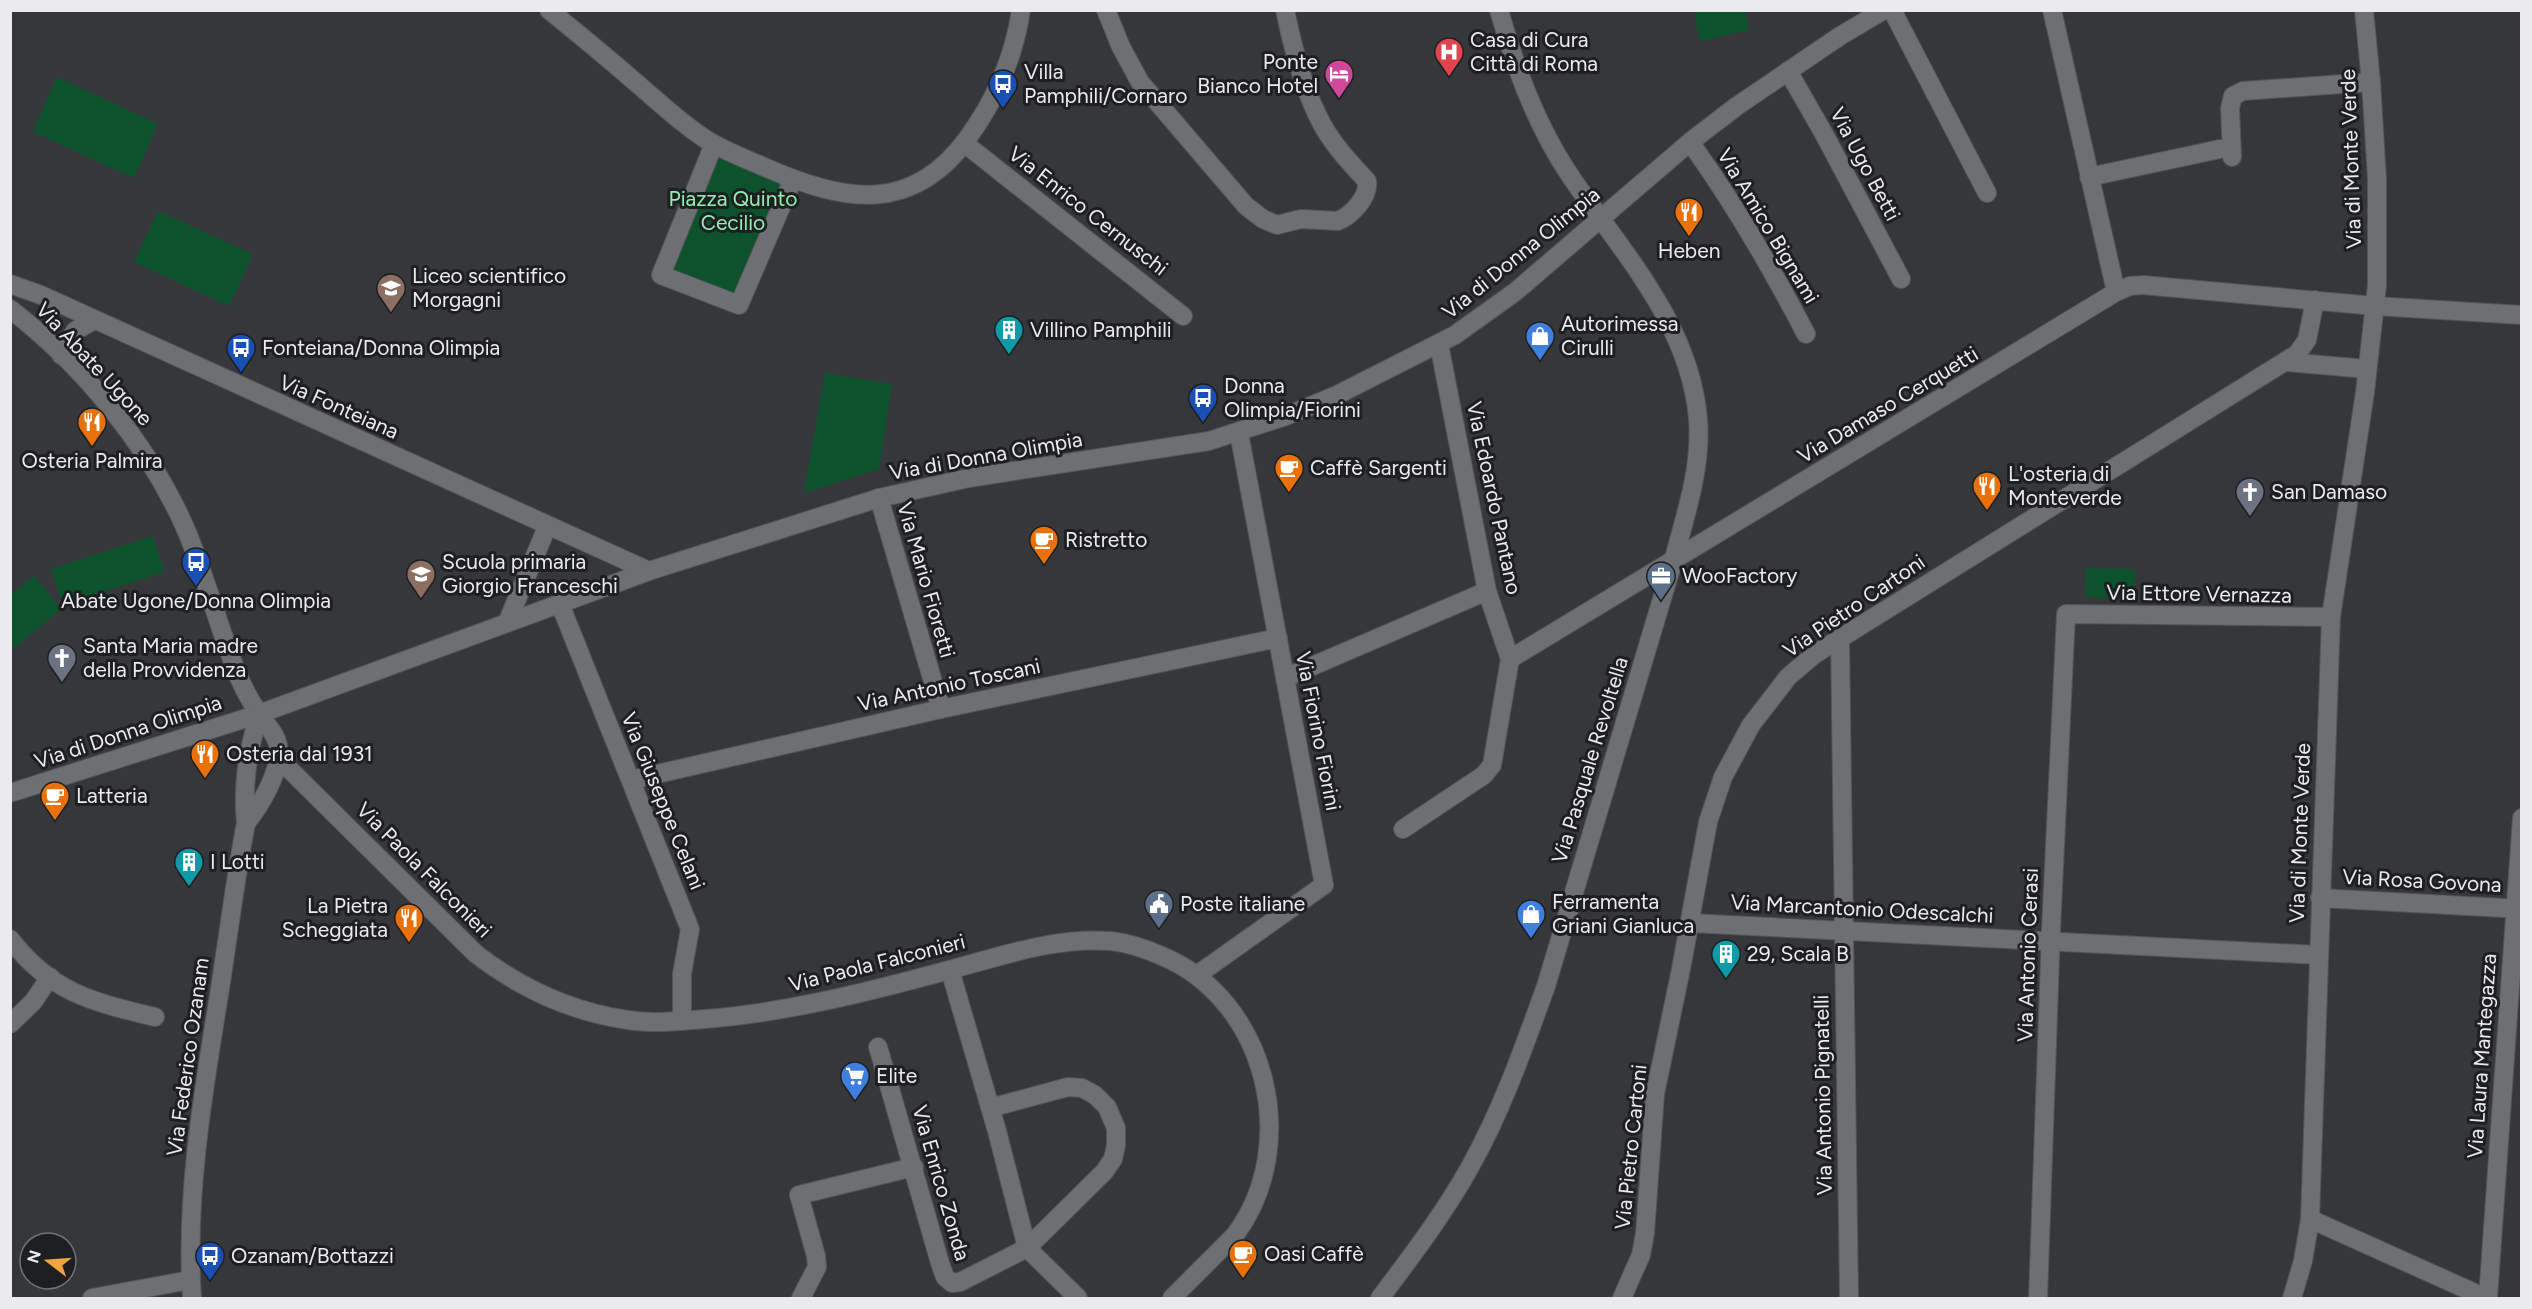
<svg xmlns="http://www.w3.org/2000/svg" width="2532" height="1309" font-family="Figtree,sans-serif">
<rect width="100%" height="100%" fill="#36373b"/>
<!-- green -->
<g fill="#0c532d">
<path d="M 1705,11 L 1745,11 L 1749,30 L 1700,41 L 1694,13 Z"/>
<path d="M 57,77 L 158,124 L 134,178 L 33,132 Z"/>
<path d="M 714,144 L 793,179 L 739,305 L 661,275 Z"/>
<path d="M 158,211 L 253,254 L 229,306 L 134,262 Z"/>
<path d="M 825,373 L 892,384 L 879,469 L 804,493 Z"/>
<path d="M 153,536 L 164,572 L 63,605 L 51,569 Z"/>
<path d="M 2086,568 L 2135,569 L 2134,599 L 2085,597 Z"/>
<path d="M 34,576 L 61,609 L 11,651 L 11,595 Z"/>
</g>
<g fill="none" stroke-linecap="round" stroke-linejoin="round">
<!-- minor casing -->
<g stroke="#535457" stroke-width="20">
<g id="minor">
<path d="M 549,10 C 580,35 610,60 640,86 C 662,105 683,125 707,140 C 726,152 749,160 769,169 C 845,202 912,214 967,139 C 995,101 1014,57 1021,10"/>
<path d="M 1106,10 L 1121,47 L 1140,82 L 1246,206 L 1263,219 L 1277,225 L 1301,219 L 1338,221 C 1352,215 1369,197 1367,181 C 1351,164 1335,147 1323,126 C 1304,92 1293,49 1285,10"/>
<path d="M 1892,10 L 1987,193"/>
<path d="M 2052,10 L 2116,292"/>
<path d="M 1788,71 L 1824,134 L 1901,279"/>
<path d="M 1690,142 C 1734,203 1771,267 1806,334"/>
<path d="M 964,143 L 1183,316"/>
<path d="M 714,144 L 661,275 L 739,305 L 793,179"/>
<path d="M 2232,157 L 2230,108 L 2233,96 L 2243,91 L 2371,82"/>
<path d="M 2089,177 L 2220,149"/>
<path d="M 10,284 L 41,295 L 649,571"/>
<path d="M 10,309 C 83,365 151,448 187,532 C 205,576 217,621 234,665 C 240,682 249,699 259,714 C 265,724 276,733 278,745 C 282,770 261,805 246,823"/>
<path d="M 61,355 L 75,331 L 94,320"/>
<path d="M 2287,362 L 2367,369"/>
<path d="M 879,498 L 941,709"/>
<path d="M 560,604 L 690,929 L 682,974 L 682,1021"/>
<path d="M 507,623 L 547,527"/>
<path d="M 1840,638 L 1849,1298"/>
<path d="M 1510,659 L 2116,292 L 2130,286 L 2143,285 L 2375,306 L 2522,315"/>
<path d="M 1287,677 L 1487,591"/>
<path d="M 277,757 L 476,954 C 520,988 572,1012 628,1020 C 654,1024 680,1021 706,1019 C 790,1012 872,991 953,969 C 1005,955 1056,937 1111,941 C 1129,943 1146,949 1162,956 C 1267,1000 1302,1145 1235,1235 L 1172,1298"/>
<path d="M 631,780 L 941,709 L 1278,638"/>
<path d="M 10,793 L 259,714 L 649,571 L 879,498 L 969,478 L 1209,441 L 1286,416 L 1337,395 L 1455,335 L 1515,292 L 1690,142 L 1737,106 L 1840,36 L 1884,10"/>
<path d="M 1403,829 L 1484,775 L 1492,765 L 1510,659 L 1487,591 L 1439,344"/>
<path d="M 2320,898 L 2522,909"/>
<path d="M 1690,923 L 2319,955"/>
<path d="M 10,939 C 52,993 92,1002 155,1017"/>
<path d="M 950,970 L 997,1131 L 1027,1248 L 1078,1298"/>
<path d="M 1197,975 L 1324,885 L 1239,433"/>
<path d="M 10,1024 L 33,1002 L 50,977"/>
<path d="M 878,1047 L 940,1263 L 945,1277 L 952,1283 L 960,1282 L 1027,1248 L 1104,1172 L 1113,1159 L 1116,1145 L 1116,1128 L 1107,1107 L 1095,1095 L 1082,1088 L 1068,1087 L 990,1108"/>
<path d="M 2310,1219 L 2486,1298"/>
<path d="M 92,1298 L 190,1280"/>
<path d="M 192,1298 C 185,1199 203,1093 219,995 C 228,938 235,880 246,823 C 242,785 248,751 259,714"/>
<path d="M 801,1298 L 817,1267 L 816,1256 L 799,1195 L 914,1167"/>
<path d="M 1380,1298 C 1411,1257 1445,1212 1470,1167 C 1502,1110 1524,1047 1546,986 L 1673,562 C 1685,516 1702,468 1698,419 C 1690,324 1622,252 1571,177 C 1537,127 1515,68 1499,10"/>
<path d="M 1622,1298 L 1641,1255 L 1645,1233 L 1655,1094 L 1681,969 L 1708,822 L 1723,777 L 1751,725 L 1788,677 L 1815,654 L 2297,354 L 2307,340 L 2315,300"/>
<path d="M 2038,1298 L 2051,930 L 2066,614 L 2331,617"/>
<path d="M 2292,1298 L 2303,1261 L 2310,1219 L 2331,617 L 2365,392 L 2377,285 L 2377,179 L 2371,82 L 2364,10"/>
<path d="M 2488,1298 L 2522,818"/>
</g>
</g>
<!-- minor -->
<use href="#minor" stroke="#6d6f72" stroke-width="18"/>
</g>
<!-- icons -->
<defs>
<g id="hospital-pin" transform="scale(1.5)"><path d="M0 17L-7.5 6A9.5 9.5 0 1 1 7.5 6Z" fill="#e0444e" stroke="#1e1f20"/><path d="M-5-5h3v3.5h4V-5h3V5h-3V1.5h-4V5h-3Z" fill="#fff"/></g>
<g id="hotel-pin" transform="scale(1.5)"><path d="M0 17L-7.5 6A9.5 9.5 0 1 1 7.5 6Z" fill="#d1479c" stroke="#1e1f20"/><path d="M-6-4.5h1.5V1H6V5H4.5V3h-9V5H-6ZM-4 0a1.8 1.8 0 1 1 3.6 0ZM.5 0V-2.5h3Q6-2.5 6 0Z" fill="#fff"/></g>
<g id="bus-pin" transform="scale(1.5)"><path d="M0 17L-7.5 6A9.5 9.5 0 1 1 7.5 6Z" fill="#1a4fb4" stroke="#1e1f20"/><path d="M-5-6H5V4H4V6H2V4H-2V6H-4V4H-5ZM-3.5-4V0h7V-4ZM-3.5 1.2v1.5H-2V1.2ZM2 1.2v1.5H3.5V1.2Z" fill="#fff"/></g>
<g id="restaurant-pin" transform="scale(1.5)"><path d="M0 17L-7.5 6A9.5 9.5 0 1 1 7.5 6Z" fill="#e8710a" stroke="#1e1f20"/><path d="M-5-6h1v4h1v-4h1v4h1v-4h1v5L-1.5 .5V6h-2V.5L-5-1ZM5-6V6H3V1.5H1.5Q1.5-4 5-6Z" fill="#fff"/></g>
<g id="school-pin" transform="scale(1.5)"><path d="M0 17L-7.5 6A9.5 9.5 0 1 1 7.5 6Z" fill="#8d6e63" stroke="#1e1f20"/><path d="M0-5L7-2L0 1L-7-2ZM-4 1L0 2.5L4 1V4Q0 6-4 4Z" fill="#fff"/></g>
<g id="building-pin" transform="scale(1.5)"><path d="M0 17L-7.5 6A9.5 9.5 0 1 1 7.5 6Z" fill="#0f9aa8" stroke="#1e1f20"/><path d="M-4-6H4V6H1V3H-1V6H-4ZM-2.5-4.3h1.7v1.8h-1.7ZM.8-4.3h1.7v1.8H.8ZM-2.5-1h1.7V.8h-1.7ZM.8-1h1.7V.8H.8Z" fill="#fff"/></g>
<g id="shop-pin" transform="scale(1.5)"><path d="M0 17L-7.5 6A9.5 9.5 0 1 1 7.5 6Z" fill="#3f7fe0" stroke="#1e1f20"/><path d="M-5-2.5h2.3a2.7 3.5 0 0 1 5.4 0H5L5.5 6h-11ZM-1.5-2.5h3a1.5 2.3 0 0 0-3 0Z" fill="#fff"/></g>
<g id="cafe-pin" transform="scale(1.5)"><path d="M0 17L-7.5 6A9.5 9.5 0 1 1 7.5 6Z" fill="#e8710a" stroke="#1e1f20"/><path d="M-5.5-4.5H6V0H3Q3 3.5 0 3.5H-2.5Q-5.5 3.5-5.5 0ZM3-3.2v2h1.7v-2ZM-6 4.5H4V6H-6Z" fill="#fff"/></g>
<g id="church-pin" transform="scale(1.5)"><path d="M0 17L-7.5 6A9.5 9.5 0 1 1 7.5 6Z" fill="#6b7280" stroke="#1e1f20"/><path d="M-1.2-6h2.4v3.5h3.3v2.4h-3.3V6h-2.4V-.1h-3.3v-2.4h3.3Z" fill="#fff"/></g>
<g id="office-pin" transform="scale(1.5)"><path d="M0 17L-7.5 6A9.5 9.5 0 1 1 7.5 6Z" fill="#5c6f8a" stroke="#1e1f20"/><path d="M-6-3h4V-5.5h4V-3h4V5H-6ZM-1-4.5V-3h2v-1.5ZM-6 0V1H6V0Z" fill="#fff"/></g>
<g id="civic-pin" transform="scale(1.5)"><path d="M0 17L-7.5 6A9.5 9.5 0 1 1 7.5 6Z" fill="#5c6f8a" stroke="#1e1f20"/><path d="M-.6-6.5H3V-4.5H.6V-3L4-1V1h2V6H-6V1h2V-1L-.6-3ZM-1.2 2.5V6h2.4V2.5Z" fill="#fff"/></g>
<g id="supermarket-pin" transform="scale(1.5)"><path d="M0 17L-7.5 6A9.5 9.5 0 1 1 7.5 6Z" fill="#3f7fe0" stroke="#1e1f20"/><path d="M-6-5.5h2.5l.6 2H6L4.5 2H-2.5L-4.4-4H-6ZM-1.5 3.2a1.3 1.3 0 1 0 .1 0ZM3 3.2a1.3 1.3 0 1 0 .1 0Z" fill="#fff"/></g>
</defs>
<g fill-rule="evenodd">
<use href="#hospital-pin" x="1449" y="52"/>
<use href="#hotel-pin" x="1339" y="74"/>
<use href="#bus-pin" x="1003" y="84"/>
<use href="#restaurant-pin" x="1689" y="212"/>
<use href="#school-pin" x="391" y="288"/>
<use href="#building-pin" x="1009" y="330"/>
<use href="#shop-pin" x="1540" y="336"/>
<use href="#bus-pin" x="241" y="348"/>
<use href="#bus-pin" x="1203" y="398"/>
<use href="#restaurant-pin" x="92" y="422"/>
<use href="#cafe-pin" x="1289" y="468"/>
<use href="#restaurant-pin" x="1987" y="486"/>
<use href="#church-pin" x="2250" y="492"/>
<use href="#cafe-pin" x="1044" y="540"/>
<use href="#bus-pin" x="196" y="562"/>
<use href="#school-pin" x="421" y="574"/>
<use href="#office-pin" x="1661" y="576"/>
<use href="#church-pin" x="62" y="658"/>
<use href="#restaurant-pin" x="205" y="754"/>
<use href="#cafe-pin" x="55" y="796"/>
<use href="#building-pin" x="189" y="862"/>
<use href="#civic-pin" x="1159" y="904"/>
<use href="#shop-pin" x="1531" y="914"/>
<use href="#restaurant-pin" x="409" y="918"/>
<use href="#building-pin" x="1726" y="954"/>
<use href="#supermarket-pin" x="855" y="1076"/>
<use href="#cafe-pin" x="1243" y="1254"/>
<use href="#bus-pin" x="210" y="1256"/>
</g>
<g text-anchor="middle" stroke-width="6" stroke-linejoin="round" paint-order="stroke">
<!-- poi labels -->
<g font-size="21" fill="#ebebed" stroke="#1e1f20" text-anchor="start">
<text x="1470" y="47">Casa di Cura<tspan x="1470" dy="24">Città di Roma</tspan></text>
<text x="1318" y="69" text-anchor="end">Ponte<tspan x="1318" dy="24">Bianco Hotel</tspan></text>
<text x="1024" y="79">Villa<tspan x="1024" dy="24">Pamphili/Cornaro</tspan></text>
<text x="1689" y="258" text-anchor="middle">Heben</text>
<text x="412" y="283">Liceo scientifico<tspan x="412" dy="24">Morgagni</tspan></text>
<text x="1561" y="331">Autorimessa<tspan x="1561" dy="24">Cirulli</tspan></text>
<text x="1030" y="337">Villino Pamphili</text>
<text x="262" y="355">Fonteiana/Donna Olimpia</text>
<text x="1224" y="393">Donna<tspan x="1224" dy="24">Olimpia/Fiorini</tspan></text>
<text x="92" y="468" text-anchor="middle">Osteria Palmira</text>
<text x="1310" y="475">Caffè Sargenti</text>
<text x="2008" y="481">L'osteria di<tspan x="2008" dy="24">Monteverde</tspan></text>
<text x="2271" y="499">San Damaso</text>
<text x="1065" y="547">Ristretto</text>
<text x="442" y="569">Scuola primaria<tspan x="442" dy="24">Giorgio Franceschi</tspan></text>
<text x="1682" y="583">WooFactory</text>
<text x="196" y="608" text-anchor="middle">Abate Ugone/Donna Olimpia</text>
<text x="83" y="653">Santa Maria madre<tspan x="83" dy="24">della Provvidenza</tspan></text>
<text x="226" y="761">Osteria dal 1931</text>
<text x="76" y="803">Latteria</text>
<text x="210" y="869">I Lotti</text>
<text x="1552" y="909">Ferramenta<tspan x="1552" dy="24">Griani Gianluca</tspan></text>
<text x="1180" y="911">Poste italiane</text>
<text x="388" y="913" text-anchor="end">La Pietra<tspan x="388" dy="24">Scheggiata</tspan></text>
<text x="1747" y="961">29, Scala B</text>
<text x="876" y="1083">Elite</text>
<text x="1264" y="1261">Oasi Caffè</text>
<text x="231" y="1263">Ozanam/Bottazzi</text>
</g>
<!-- street labels -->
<g font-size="21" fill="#ebebed" stroke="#1e1f20">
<text transform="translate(2351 159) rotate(-92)" y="7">Via di Monte Verde</text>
<text transform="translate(1865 164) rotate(62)" y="7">Via Ugo Betti</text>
<text transform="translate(1088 211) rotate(38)" y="7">Via Enrico Cernuschi</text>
<text transform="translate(1768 226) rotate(59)" y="7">Via Amico Bignami</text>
<text transform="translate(1521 253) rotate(-39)" y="7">Via di Donna Olimpia</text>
<text transform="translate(94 364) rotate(47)" y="7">Via Abate Ugone</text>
<text transform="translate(1888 405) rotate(-31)" y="7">Via Damaso Cerquetti</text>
<text transform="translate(339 407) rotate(24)" y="7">Via Fonteiana</text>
<text transform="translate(986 456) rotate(-10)" y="7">Via di Donna Olimpia</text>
<text transform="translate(1494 498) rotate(78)" y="7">Via Edoardo Pantano</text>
<text transform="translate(926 580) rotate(74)" y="7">Via Mario Fioretti</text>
<text transform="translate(2199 594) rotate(1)" y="7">Via Ettore Vernazza</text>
<text transform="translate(1854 606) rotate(-34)" y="7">Via Pietro Cartoni</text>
<text transform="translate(949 685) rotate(-12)" y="7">Via Antonio Toscani</text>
<text transform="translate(1318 731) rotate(79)" y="7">Via Fiorino Fiorini</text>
<text transform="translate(128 732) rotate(-18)" y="7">Via di Donna Olimpia</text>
<text transform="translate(1590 760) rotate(-73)" y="7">Via Pasquale Revoltella</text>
<text transform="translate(663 801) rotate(68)" y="7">Via Giuseppe Celani</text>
<text transform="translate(2300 833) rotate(-88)" y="7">Via di Monte Verde</text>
<text transform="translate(424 870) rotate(45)" y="7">Via Paola Falconieri</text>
<text transform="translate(2422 881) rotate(3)" y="7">Via Rosa Govona</text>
<text transform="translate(1862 909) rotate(3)" y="7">Via Marcantonio Odescalchi</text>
<text transform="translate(2028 955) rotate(-88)" y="7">Via Antonio Cerasi</text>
<text transform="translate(877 963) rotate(-14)" y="7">Via Paola Falconieri</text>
<text transform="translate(2482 1056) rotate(-86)" y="7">Via Laura Mantegazza</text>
<text transform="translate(188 1057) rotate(-82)" y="7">Via Federico Ozanam</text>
<text transform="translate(1823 1095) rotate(-91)" y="7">Via Antonio Pignatelli</text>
<text transform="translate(1631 1147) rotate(-84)" y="7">Via Pietro Cartoni</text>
<text transform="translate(941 1183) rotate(74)" y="7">Via Enrico Zonda</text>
</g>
<!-- park labels -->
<g font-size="21" fill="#91f0b1" stroke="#1e1f20">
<text x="733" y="206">Piazza Quinto<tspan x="733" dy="24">Cecilio</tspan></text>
</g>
</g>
<!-- border -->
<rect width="2532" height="1309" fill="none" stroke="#ebebed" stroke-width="24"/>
<!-- north arrow -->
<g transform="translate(48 1261) rotate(287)"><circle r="28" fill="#1e1f20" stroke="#707172" stroke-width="1.5"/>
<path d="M0-4.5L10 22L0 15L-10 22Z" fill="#f3a442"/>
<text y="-9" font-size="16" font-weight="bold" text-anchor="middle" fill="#ebebed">N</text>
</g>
</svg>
